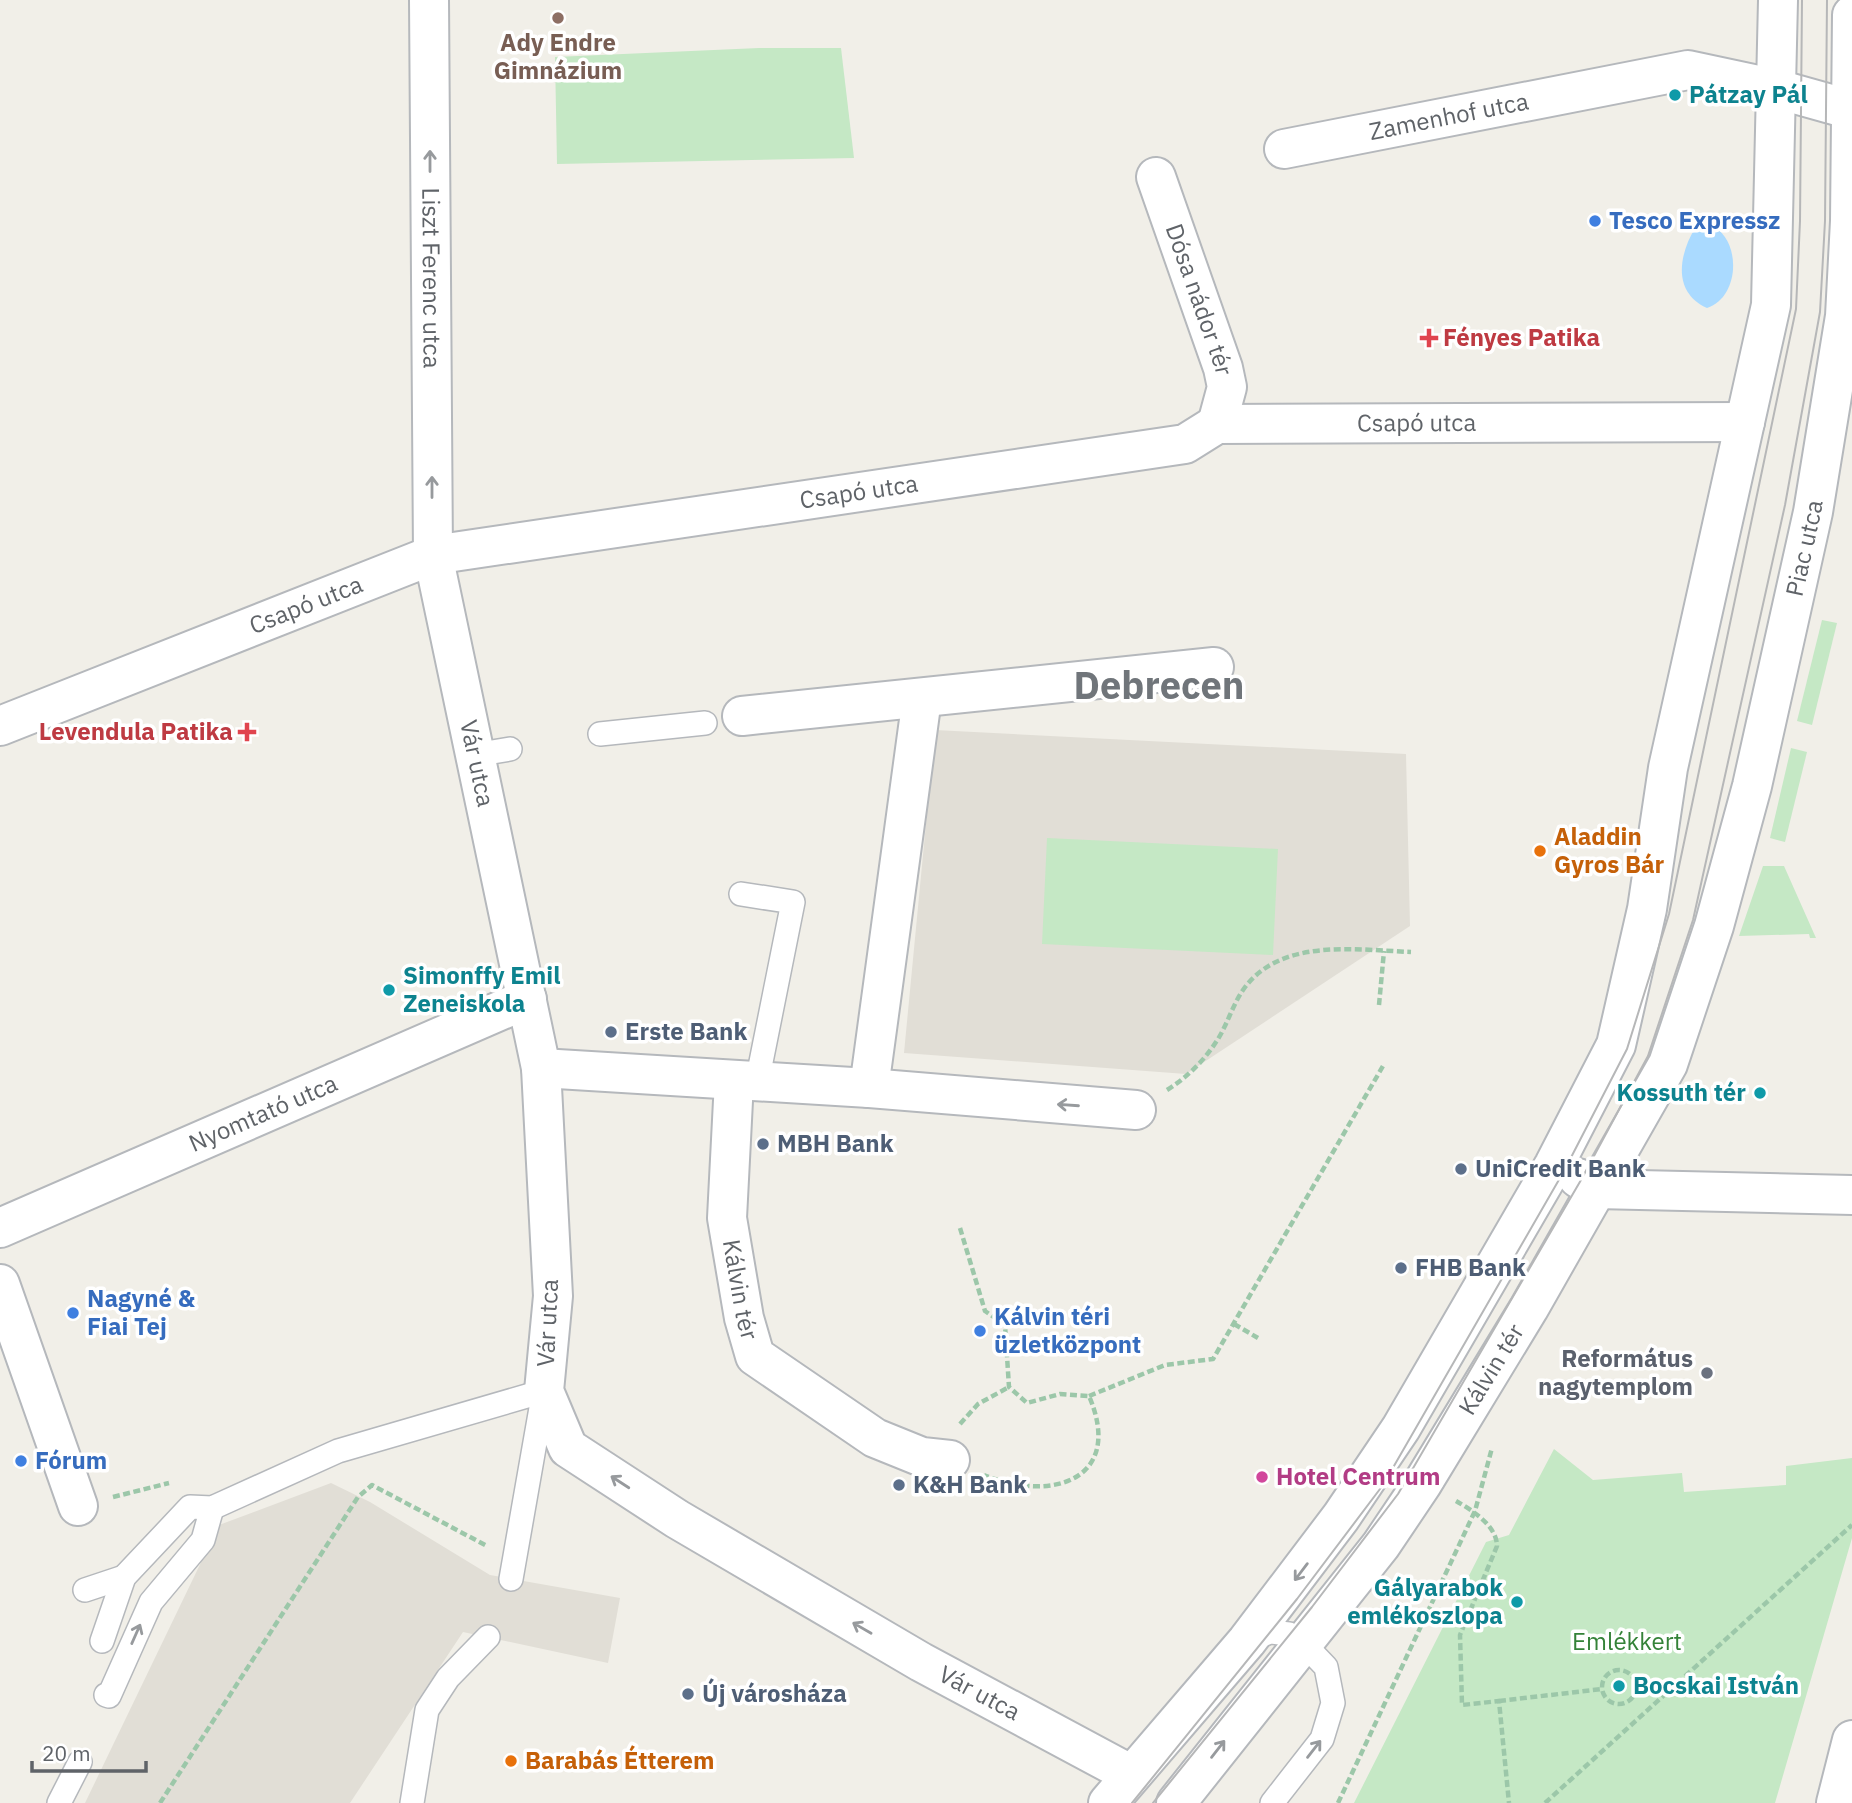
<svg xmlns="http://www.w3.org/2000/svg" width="1852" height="1803" font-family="'IBM Plex Sans',sans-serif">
<rect width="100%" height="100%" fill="#f1efe8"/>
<!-- education -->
<g fill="#e1ded6">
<path d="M 935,730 L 1406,754 L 1410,926 L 1186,1074 L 904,1053 Z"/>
<path d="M 331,1483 L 370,1502 L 490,1575 L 620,1598 L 608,1663 L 463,1632 L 350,1803 L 85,1803 L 219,1525 Z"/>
</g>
<!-- green -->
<g fill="#c5e8c5">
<path d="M 759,48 L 841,48 L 854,158 L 557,164 L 555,57 Z"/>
<path d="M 1822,620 L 1837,623 L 1812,725 L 1797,721 Z"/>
<path d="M 1791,748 L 1807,752 L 1785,842 L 1770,838 Z"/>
<path d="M 1047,838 L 1278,849 L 1273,955 L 1042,944 Z"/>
<path d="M 1763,866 L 1784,866 L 1816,938 L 1810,938 L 1809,934 L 1739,936 Z"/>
<path d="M 1554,1449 L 1593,1480 L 1682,1473 L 1684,1492 L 1786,1485 L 1786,1466 L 1852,1458 L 1852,1538 L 1775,1803 L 1354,1803 L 1486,1542 L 1509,1535 Z"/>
</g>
<!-- water -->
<path fill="#aadaff" d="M 1709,224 C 1742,237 1741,297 1707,308 C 1672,292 1679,255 1695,228 Z"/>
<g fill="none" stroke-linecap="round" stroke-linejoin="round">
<!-- lane casing -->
<g stroke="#b5b8bc" stroke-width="26">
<g id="lane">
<path d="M 600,734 L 705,723"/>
<path d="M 474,755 L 510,749"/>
<path d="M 741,894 L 793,902 L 757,1082"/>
<path d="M 85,1590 L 124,1577"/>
<path d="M 102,1641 L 124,1577 L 190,1507 L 212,1508 L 338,1451 L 544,1391 L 511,1579"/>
<path d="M 1247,1641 L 1270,1632 L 1289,1634 L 1302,1642 L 1326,1667 L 1333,1703 L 1322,1739 L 1272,1803"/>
<path d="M 106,1695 L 109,1696 L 151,1602 L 203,1540 L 212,1508"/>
<path d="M 59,1803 L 80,1762"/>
<path d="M 412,1803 L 427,1710 L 448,1678 L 488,1637"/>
</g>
</g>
<!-- street casing -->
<g stroke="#b5b8bc" stroke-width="42">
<g id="street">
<path id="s1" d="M 429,0 L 433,555 L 541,1068 L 553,1296 L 544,1391 L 568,1448 L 677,1519 L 921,1662 L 1130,1774"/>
<path id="s2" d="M 1284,149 L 1688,70 L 1777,89 L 1852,110"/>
<path id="s3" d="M 1156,177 L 1223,368 L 1227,387 L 1217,424"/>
<path d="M 742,716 L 1214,667"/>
<path id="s4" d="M 0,726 L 433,555 L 1185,444 L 1217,424 L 1745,422"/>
<path d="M 541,1068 L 869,1088 L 1136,1110"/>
<path id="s5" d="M 734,1081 L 727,1218 L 744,1318 L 755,1356 L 875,1438 L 922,1457 L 950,1460"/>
<path d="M 869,1088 L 922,698"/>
<path d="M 1578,1178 L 1596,1189 L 1852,1195"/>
<path id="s6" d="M 0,1228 L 527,999"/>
<path d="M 0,1284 L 78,1506"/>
<path d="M 1108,1803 L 1247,1641 L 1341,1517 L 1401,1428 L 1554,1165 L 1616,1045 L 1647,909 L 1668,768 L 1771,305 L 1778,0"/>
<path id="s7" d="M 1176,1803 L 1381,1545 L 1422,1484 L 1529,1308 L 1668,1064 L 1714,926 L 1752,786 L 1813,512 L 1845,316 L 1850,221 L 1852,15"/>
<path d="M 1836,1803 L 1852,1740"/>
</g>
</g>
<!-- path -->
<g stroke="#9cc7a9" stroke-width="4.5" stroke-dasharray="7 3.5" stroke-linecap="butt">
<path d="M 1379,1005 L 1384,951"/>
<path d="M 1167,1090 C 1186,1078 1203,1062 1216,1042 C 1227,1026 1232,1006 1243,990 C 1280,937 1356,950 1411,952"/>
<path d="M 960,1228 L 985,1311 L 1005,1325 L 1009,1387 L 1027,1403 L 1060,1394 L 1089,1396 C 1125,1480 1051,1503 984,1475"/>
<path d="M 1234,1324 L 1258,1338"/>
<path d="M 1089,1396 L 1165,1365 L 1213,1359 L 1383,1066"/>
<path d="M 960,1424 L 978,1404 L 1009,1387"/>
<path d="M 113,1497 L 169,1483"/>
<path d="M 1456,1501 C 1472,1510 1497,1526 1497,1546 L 1460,1635 L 1462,1705 L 1499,1701 L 1509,1803"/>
<circle cx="1619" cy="1687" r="17"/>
<path d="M 1499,1701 L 1602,1689"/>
<path d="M 160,1803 L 358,1497 L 372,1485 L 487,1546"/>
<path d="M 1338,1803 L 1475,1511 L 1492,1448"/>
<path d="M 1545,1803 L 1852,1525"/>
</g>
<!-- lane -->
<use href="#lane" stroke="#fff" stroke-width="23"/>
<!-- street -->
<use href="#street" stroke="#fff" stroke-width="38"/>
<!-- tram -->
<g stroke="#b6b7b8" stroke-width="2">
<path d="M 1132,1803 L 1297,1599 L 1383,1485 L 1564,1171 L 1627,1049 L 1669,914 L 1796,309 L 1800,221 L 1802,0"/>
<path d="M 1153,1803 L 1312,1607 L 1398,1494 L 1581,1180 L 1648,1056 L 1693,920 L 1785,505 L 1820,312 L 1825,221 L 1827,0"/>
</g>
</g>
<!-- one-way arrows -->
<defs><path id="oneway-shaft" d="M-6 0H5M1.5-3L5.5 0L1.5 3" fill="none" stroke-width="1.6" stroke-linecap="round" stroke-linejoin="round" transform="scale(1.75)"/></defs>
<g stroke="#979a9d">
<use href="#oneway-shaft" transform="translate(430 161) rotate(-90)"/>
<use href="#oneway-shaft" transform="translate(432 487) rotate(-90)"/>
<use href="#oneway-shaft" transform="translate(1068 1105) rotate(-176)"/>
<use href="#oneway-shaft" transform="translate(620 1482) rotate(-147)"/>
<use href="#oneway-shaft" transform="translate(1301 1572) rotate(127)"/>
<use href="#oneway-shaft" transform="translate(862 1628) rotate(-150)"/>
<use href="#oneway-shaft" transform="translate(136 1634) rotate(-66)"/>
<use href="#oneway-shaft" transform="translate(1218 1749) rotate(-52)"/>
<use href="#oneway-shaft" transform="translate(1314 1749) rotate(-52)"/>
</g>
<!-- markers -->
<circle fill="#8d6e63" stroke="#fff" stroke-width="2.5" cx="558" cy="18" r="7"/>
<g fill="#0f9aa8" stroke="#fff" stroke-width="2.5">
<circle cx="1675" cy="95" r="7"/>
<circle cx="389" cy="990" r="7"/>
<circle cx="1760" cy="1093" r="7"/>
<circle cx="1517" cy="1602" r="7"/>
<circle cx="1619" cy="1686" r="7"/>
</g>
<g fill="#3f7fe0" stroke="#fff" stroke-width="2.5">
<circle cx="1595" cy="221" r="7"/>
<circle cx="73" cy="1313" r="7"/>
<circle cx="980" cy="1331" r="7"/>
<circle cx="21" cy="1461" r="7"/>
</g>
<g fill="#e0444e" stroke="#fff" stroke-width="2.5">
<path d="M1425.5 327.5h7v7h7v7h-7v7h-7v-7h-7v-7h7z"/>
<path d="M243.5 721.5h7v7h7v7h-7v7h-7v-7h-7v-7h7z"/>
</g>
<g fill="#e8710a" stroke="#fff" stroke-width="2.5">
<circle cx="1540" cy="851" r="7"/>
<circle cx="511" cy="1761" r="7"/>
</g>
<g fill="#5c6f8a" stroke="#fff" stroke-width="2.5">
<circle cx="611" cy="1032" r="7"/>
<circle cx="763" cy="1144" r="7"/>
<circle cx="1461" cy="1169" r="7"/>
<circle cx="1401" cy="1268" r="7"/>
<circle cx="899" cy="1485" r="7"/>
<circle cx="688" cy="1694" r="7"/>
</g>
<circle fill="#6b7280" stroke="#fff" stroke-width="2.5" cx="1707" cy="1373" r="7"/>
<circle fill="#d1479c" stroke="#fff" stroke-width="2.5" cx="1262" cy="1477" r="7"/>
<g text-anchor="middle" stroke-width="7" stroke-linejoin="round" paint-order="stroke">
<!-- education labels -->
<g font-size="24" font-weight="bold" fill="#785e54" stroke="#fff">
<text x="558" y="51">Ady Endre<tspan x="558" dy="28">Gimnázium</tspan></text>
</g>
<!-- culture labels -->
<g font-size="24" font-weight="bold" fill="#0d838f" stroke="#fff" text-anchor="start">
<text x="1689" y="103">Pátzay Pál</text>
<text x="403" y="984">Simonffy Emil<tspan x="403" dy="28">Zeneiskola</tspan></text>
<text x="1746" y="1101" text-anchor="end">Kossuth tér</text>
<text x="1503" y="1596" text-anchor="end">Gályarabok<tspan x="1503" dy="28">emlékoszlopa</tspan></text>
<text x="1633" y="1694">Bocskai István</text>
</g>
<!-- street labels -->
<g font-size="24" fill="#5f6368" stroke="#fff">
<text dy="8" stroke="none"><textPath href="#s2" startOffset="168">Zamenhof utca</textPath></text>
<text dy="8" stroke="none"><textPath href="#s1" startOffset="278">Liszt Ferenc utca</textPath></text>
<text dy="8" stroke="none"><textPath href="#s3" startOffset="130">Dósa nádor tér</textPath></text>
<text dy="8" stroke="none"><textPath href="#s4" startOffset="1463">Csapó utca</textPath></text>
<text dy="8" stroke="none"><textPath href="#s4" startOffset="896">Csapó utca</textPath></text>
<text dy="8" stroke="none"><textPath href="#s7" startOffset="1424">Piac utca</textPath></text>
<text dy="8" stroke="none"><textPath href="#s4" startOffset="329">Csapó utca</textPath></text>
<text dy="8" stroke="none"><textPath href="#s1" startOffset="768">Vár utca</textPath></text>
<text dy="8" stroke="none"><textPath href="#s6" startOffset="287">Nyomtató utca</textPath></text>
<text dy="8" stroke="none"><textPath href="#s5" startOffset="210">Kálvin tér</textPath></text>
<text transform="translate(548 1323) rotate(-87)" y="8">Vár utca</text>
<text dy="8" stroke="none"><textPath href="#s7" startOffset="537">Kálvin tér</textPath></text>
<text dy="8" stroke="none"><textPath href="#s1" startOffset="1944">Vár utca</textPath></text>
</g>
<!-- shop labels -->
<g font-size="24" font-weight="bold" fill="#366cbe" stroke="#fff" text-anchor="start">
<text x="1609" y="229">Tesco Expressz</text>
<text x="87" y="1307">Nagyné &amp;<tspan x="87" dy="28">Fiai Tej</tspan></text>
<text x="994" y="1325">Kálvin téri<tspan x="994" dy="28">üzletközpont</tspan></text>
<text x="35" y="1469">Fórum</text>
</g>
<!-- health labels -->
<g font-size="24" font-weight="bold" fill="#be3a42" stroke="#fff" text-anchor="start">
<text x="1443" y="346">Fényes Patika</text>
<text x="233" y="740" text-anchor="end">Levendula Patika</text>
</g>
<!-- food labels -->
<g font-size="24" font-weight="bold" fill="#c56008" stroke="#fff" text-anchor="start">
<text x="1554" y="845">Aladdin<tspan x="1554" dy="28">Gyros Bár</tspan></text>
<text x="525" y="1769">Barabás Étterem</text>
</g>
<!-- service labels -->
<g font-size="24" font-weight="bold" fill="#4e5e75" stroke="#fff" text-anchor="start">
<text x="625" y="1040">Erste Bank</text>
<text x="777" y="1152">MBH Bank</text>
<text x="1475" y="1177">UniCredit Bank</text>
<text x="1415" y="1276">FHB Bank</text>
<text x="913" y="1493">K&amp;H Bank</text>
<text x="702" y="1702">Új városháza</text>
</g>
<!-- worship labels -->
<g font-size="24" font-weight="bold" fill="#5b616d" stroke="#fff" text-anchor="end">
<text x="1693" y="1367">Református<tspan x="1693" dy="28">nagytemplom</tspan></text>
</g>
<!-- hotel labels -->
<g font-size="24" font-weight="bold" fill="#b23c85" stroke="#fff" text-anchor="start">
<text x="1276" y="1485">Hotel Centrum</text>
</g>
<!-- park labels -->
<g font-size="24" fill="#348238" stroke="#fff">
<text x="1627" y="1650">Emlékkert</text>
</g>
<!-- town labels -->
<g font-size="38" font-weight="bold" fill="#70757a" stroke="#fff">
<text x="1159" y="699">Debrecen</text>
</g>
</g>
<!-- scale -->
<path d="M32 1761v10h114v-10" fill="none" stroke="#5f6368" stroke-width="3.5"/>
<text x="42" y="1761" font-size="21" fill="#5f6368" stroke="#ffffff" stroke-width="5" paint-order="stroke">20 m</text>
</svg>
